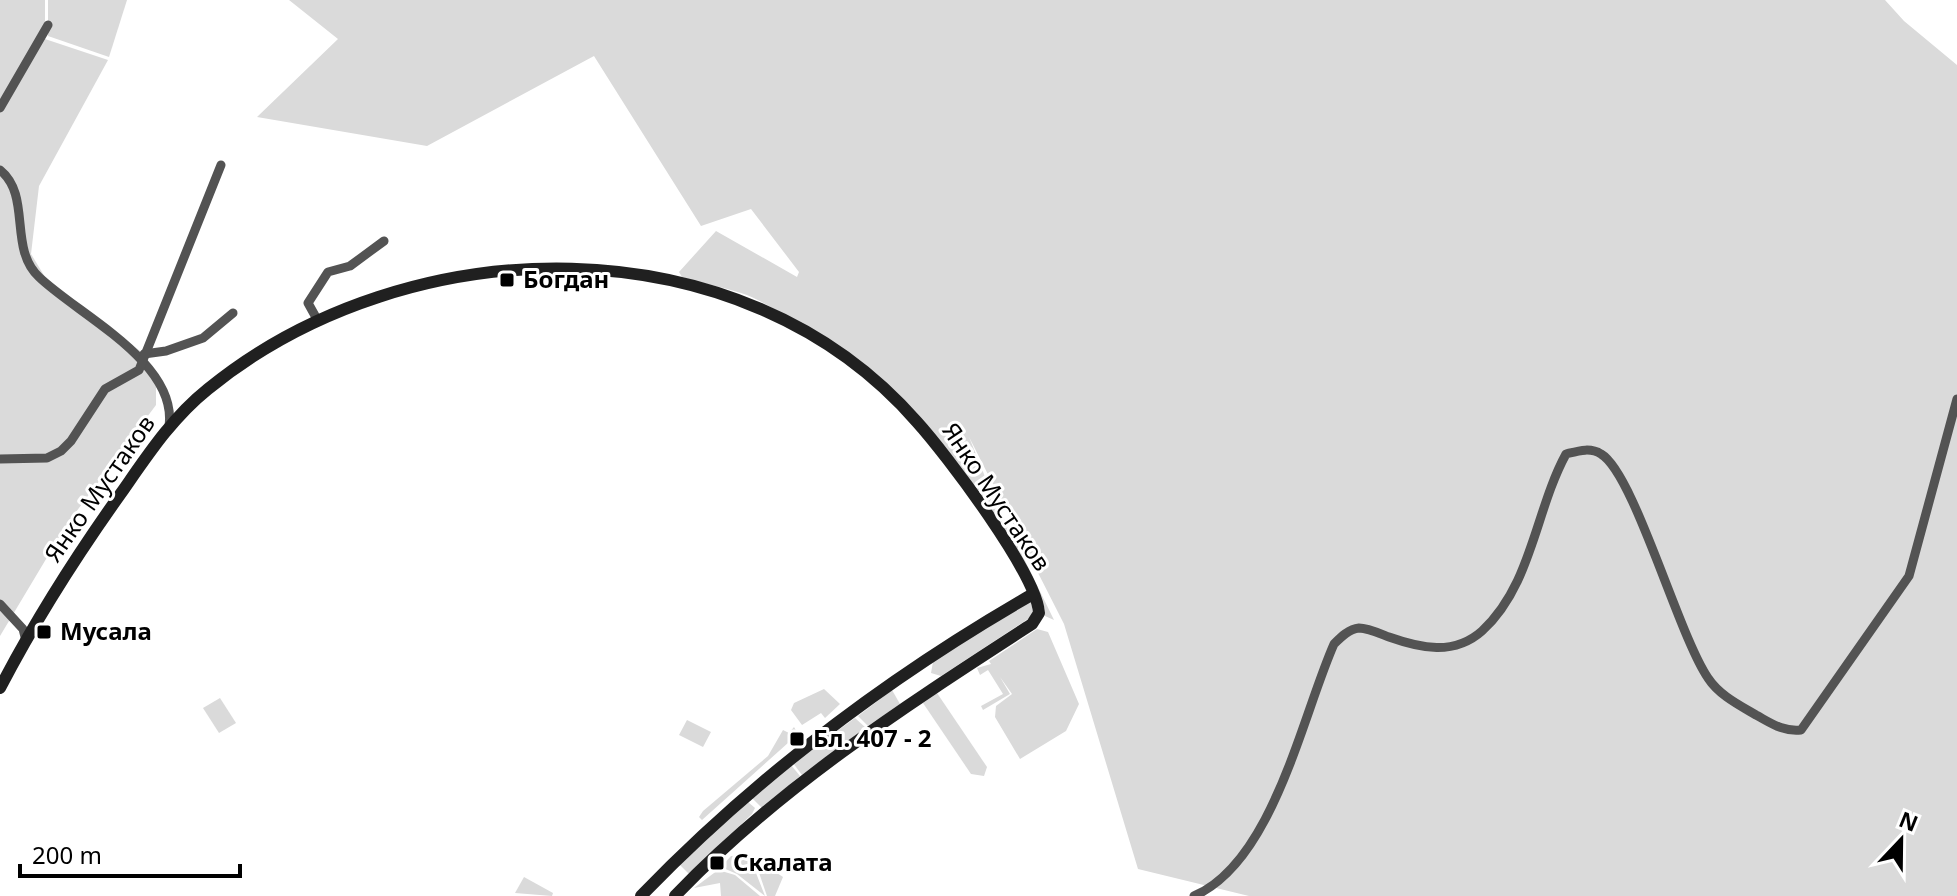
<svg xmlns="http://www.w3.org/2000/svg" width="1957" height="896" font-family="'Noto Sans',sans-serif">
<rect width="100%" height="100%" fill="#fff"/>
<!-- green -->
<g fill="#dadada">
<path d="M 0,0 L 45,0 L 45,39 L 108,60 L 39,186 L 31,254 L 45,277 L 140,351 L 156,385 L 156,405 L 67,524 L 0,636 Z"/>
<path d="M 48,0 L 127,0 L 109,57 L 48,36 Z"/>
<path d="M 289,0 L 1885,0 L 1904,21 L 1957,65 L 1957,896 L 1249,896 L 1138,869 L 1064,624 L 969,437 L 990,489 L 1054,620 L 1045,616 L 1045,608 C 976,494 916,387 795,322 C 778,312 760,299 741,293 C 722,287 701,283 682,277 L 679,272 L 716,231 L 797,277 L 799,272 L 751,209 L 701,226 L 594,56 L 427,146 L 257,117 L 338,39 Z"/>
<path d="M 1023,602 L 1031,602 L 1034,615 L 941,676 L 931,673 L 933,662 Z"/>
<path d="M 1037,629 L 1048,632 L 1079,704 L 1066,731 L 1020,759 L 995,717 L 996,706 L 1012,694 L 1000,677 L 1010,694 L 983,710 L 981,706 L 1003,694 L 988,670 L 980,675 L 977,668 L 991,664 L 989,661 Z"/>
<path d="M 824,689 L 840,704 L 825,718 L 821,713 L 802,725 L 791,710 L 794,703 Z"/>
<path d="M 892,690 L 900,704 L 868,726 L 858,716 Z"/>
<path d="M 937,693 L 987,767 L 984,776 L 971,774 L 923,703 Z"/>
<path d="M 220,698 L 236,723 L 219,733 L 203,708 Z"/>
<path d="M 855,718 L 866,728 L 802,775 L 793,763 Z"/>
<path d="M 687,720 L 711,732 L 703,747 L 679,735 Z"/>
<path d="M 794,727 L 798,734 L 702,820 L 699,817 L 703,811 L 768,756 L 783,730 L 789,733 Z"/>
<path d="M 791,765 L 800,776 L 762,808 L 751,797 Z"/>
<path d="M 748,802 L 755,808 L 752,814 L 689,874 L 679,864 Z"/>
<path d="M 749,855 L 765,896 L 737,874 L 721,867 L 731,856 Z"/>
<path d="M 754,858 L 783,877 L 775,896 L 767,896 Z"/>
<path d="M 718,870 L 735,875 L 760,896 L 721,896 L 720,883 L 694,888 Z"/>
<path d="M 524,877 L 553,893 L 552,896 L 515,893 Z"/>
</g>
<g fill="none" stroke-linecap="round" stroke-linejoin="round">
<!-- street -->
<g stroke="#535353" stroke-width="9">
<path d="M 0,108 L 48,25"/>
<path d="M 0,170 C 32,196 8,248 39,277 C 77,314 178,362 169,426"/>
<path d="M 318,321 L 308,303 L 328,272 L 350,266 L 384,241"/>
<path d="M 144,354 L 166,351 L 203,338 L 233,313"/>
<path d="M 0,459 L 47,458 L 61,451 L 71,441 L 105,389 L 139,370 L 221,165"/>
<path d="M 0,604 L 23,629 L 26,641"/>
<path d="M 1194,896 C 1273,862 1302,716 1334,644 C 1341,637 1349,629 1359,628 C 1368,628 1381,634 1389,637 C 1420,648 1454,656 1482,631 C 1532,585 1535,511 1566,454 C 1578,451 1590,447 1601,454 C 1634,473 1678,634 1708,678 C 1719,695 1739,705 1756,715 C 1771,723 1783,732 1801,730 L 1909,576 L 1957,399"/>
</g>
<!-- secondary -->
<g stroke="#202020" stroke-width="12">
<path d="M 0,688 C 36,619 78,553 124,489 C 149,453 173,417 208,389 C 408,226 741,220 917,422 C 946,454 1037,574 1039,613 L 1032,624 C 907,705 779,787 675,896"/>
<path d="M 641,896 C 756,777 890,676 1033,594"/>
</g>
</g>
<!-- markers -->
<g fill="#000" stroke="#fff" stroke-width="3">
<rect x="499" y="272" width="16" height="16" rx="4"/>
<rect x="36" y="624" width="16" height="16" rx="4"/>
<rect x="789" y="731" width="16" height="16" rx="4"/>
<rect x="709" y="855" width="16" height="16" rx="4"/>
</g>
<g text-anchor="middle" stroke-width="6" stroke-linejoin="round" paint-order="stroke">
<!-- poi labels -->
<g font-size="24" font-weight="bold" fill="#000" stroke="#fff" text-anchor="start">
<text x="523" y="288">Богдан</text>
<text x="60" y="640">Мусала</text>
<text x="813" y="747">Бл. 407 - 2</text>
<text x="733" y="871">Скалата</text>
</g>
<!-- street labels -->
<g font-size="24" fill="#000" stroke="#fff">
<text transform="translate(100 489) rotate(-55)" y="8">Янко Мустаков</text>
<text transform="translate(996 497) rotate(56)" y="8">Янко Мустаков</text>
</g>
</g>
<!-- north arrow -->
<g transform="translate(1901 840) rotate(22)" stroke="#ffffff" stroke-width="6" paint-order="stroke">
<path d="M0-6L14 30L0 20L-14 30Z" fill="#000000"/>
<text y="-12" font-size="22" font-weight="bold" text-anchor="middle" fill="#000000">N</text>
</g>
<!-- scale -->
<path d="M20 864v12h220v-12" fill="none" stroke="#000000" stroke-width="4"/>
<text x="32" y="864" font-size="24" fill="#000000" stroke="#ffffff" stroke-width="6" paint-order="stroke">200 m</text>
</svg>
